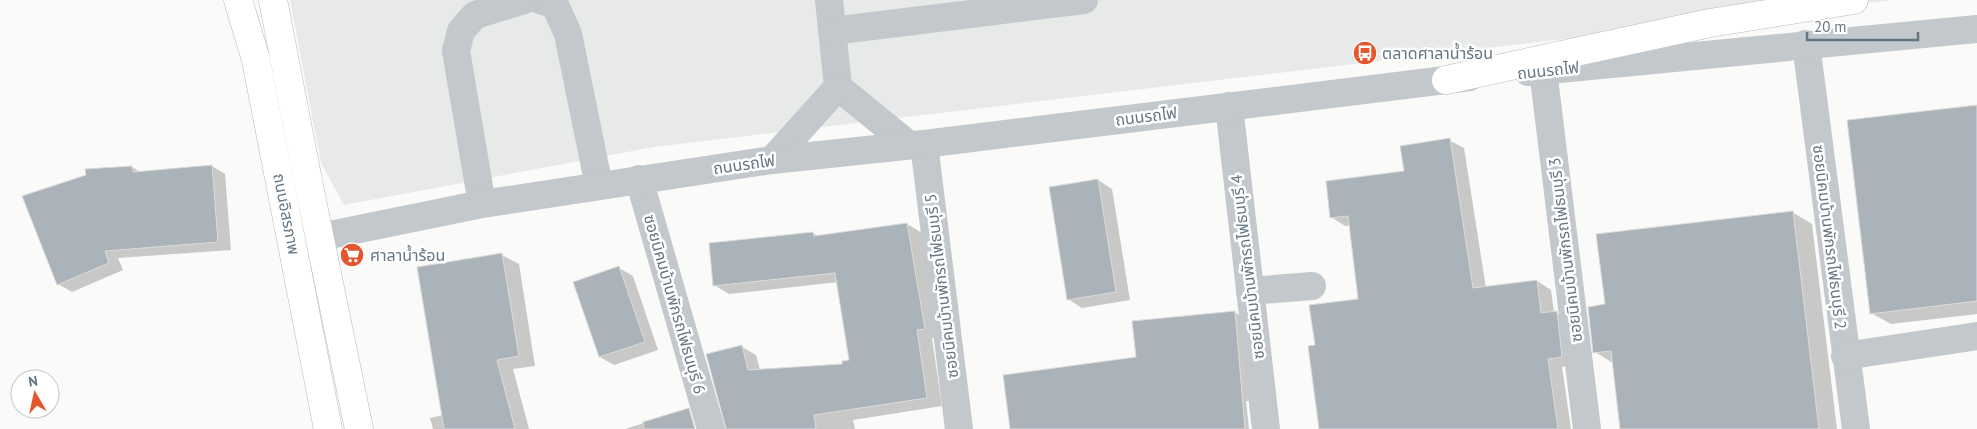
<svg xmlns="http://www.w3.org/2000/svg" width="1977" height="429" font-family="'PT Sans','Noto Sans Thai',sans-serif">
<rect width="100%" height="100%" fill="#fafaf8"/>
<!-- built -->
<path fill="#e8e9e9" d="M 290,0 L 1893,0 L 654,147 L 344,205 L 321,163 Z"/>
<!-- shadow -->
<g fill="#0003">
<path d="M 1977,107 L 1977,314 L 1891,324 L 1871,313 Z"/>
<path d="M 1449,140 L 1464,148 L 1486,288 L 1537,281 L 1551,290 L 1554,312 L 1571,320 L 1576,365 L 1562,367 L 1571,429 L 1320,429 L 1316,346 L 1360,300 L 1351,225 L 1345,226 L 1331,217 L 1406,172 Z"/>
<path d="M 212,166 L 225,174 L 231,250 L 118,258 L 123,270 L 72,292 L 58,284 L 132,167 L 140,172 Z"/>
<path d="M 1098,180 L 1112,189 L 1130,300 L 1082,308 L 1068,299 Z"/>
<path d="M 1792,212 L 1812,224 L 1837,429 L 1622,429 L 1613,363 L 1595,352 Z"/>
<path d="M 907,224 L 922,233 L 940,337 L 932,338 L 942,406 L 853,420 L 855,429 L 758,429 L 732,398 L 742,347 L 756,355 L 760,370 L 844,366 L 850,362 L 839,282 L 729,294 L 714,285 L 813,233 L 820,237 Z"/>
<path d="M 502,255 L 519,264 L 535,366 L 513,369 L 529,429 L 433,429 L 430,418 L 443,415 Z"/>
<path d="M 619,268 L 633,276 L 658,350 L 614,365 L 600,357 Z"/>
<path d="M 1234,312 L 1252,322 L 1259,400 L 1246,401 L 1249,429 L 1060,429 Z"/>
<path d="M 669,415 L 685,429 L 625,429 Z"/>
</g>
<!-- building -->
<g fill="#aab3b9" stroke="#dcdcda">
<path d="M 1977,105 L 1977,301 L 1870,314 L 1847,120 Z"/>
<path d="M 1450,138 L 1473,288 L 1537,280 L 1541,313 L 1557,311 L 1562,357 L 1548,359 L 1558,429 L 1319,429 L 1308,346 L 1315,345 L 1309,305 L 1358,299 L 1348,216 L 1330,218 L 1326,181 L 1404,171 L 1400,146 Z"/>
<path d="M 212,165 L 218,242 L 105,251 L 109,263 L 57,285 L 22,196 L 86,175 L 85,169 L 132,166 L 133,172 Z"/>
<path d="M 1098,179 L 1116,292 L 1067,300 L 1049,187 Z"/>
<path d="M 1793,211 L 1819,429 L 1620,429 L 1611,351 L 1593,353 L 1588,307 L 1605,304 L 1596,234 Z"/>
<path d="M 907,223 L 925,329 L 917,330 L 927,398 L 814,415 L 816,429 L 726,429 L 706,354 L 742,345 L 748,370 L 842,364 L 842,361 L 849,360 L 835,273 L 713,286 L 709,243 L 813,232 L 814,236 Z"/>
<path d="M 502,253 L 519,356 L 497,360 L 515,429 L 444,429 L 417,267 Z"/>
<path d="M 619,266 L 645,342 L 599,357 L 573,282 Z"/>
<path d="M 1235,311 L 1245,429 L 1010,429 L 1003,375 L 1136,357 L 1132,321 Z"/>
<path d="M 689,408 L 695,429 L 644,429 L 643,422 Z"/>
</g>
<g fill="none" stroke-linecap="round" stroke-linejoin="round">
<!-- major casing -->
<g stroke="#b5babe" stroke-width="29">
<g id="major">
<path d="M 238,0 L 256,60 L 328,429"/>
<path d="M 273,0 L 308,181 L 359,429"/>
<path d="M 1446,80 L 1710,23 L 1854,0"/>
</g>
</g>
<!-- minor -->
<g stroke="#c3c8cc" stroke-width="28">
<path d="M 540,0 L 555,5 L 568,34 L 599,186"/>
<path d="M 829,0 L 838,87 L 908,144"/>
<path d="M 832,31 L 1084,0"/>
<path d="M 1806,44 L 1856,429"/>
<path d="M 1543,70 L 1587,429"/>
<path d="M 1528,72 L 1977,29"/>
<path d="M 1229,106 L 1266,429"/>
<path d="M 924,144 L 959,429"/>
<path d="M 772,160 L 838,87"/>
<path d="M 639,179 L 711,429"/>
<path d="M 482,204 L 456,51 L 461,31 L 475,15 L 524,0"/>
<path d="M 320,237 L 482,204 L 772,160 L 924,144 L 1470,77"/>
<path d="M 1250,291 L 1312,286"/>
<path d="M 1845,356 L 1977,336"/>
</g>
<!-- major -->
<use href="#major" stroke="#fff" stroke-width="28"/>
</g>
<!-- icons -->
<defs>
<g id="bus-disc" transform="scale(1.25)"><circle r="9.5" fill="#e4572e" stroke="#fff"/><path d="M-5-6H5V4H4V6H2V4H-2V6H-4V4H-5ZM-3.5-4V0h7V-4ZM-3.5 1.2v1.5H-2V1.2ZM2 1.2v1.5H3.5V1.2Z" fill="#fff"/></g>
<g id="supermarket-disc" transform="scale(1.25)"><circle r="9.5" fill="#e4572e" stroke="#fff"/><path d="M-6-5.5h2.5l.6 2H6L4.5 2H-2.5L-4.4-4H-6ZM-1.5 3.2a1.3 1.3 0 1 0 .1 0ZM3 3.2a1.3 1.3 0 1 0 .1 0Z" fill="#fff"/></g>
</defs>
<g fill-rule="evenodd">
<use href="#bus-disc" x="1365" y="53"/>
<use href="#supermarket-disc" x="352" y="255"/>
</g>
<g text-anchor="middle" stroke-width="5" stroke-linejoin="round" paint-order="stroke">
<!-- poi labels -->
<g font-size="16" fill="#657683" stroke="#fff" text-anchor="start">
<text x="1382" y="59">ตลาดศาลาน้ำร้อน</text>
<text x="370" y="261">ศาลาน้ำร้อน</text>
</g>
<!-- street labels -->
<g font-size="16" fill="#657683" stroke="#fff">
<text transform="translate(1548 70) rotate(-6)" y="6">ถนนรถไฟ</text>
<text transform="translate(1146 116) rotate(-7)" y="6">ถนนรถไฟ</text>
<text transform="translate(744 164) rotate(-8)" y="6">ถนนรถไฟ</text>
<text transform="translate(287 214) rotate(79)" y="6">ถนนอิสรภาพ</text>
<text transform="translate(1830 237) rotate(83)" y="6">ซอยนิคมบ้านพักรถไฟธนบุรี 2</text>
<text transform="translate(1565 250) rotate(-97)" y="6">ซอยนิคมบ้านพักรถไฟธนบุรี 3</text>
<text transform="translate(1247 267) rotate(-97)" y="6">ซอยนิคมบ้านพักรถไฟธนบุรี 4</text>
<text transform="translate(941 286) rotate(-97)" y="6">ซอยนิคมบ้านพักรถไฟธนบุรี 5</text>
<text transform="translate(675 304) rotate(74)" y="6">ซอยนิคมบ้านพักรถไฟธนบุรี 6</text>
</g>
</g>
<!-- north arrow -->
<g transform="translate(35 394) rotate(351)"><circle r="24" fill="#ffffff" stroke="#c1c8cd"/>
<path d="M0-4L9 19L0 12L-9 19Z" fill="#e4572e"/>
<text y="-8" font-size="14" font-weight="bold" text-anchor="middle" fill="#657683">N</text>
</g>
<!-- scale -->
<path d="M1807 32v8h111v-8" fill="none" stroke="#657683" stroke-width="2.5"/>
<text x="1814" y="32" font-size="15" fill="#657683" stroke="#ffffff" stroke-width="4" paint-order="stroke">20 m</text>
</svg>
